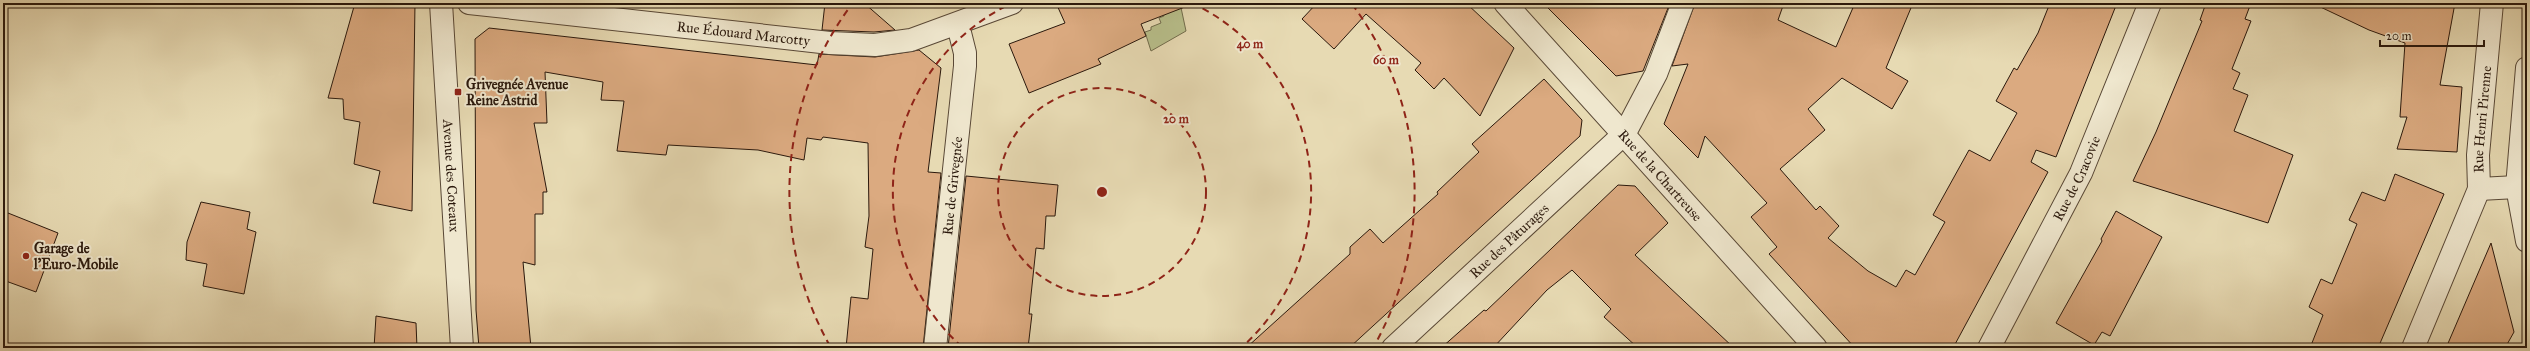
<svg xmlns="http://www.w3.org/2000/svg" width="2530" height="351" font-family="'IM FELL Great Primer',serif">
<rect width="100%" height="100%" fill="#e7dab3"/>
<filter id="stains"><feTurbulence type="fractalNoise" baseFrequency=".005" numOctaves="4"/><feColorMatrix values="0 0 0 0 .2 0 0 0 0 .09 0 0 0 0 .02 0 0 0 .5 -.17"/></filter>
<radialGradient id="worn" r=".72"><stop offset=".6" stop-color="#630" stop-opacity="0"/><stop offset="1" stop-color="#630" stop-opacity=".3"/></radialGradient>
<!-- green -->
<path fill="#b8bf8b" stroke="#716c4c" d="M 1159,3 L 1180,3 L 1186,31 L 1151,51 L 1145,32 L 1151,30 L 1151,27 L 1161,23 L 1159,18 L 1164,16 Z"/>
<!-- building -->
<g fill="#dbaa80" stroke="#2a180c">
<path d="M 355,3 L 415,3 L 412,211 L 373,203 L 380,171 L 354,164 L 360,122 L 344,119 L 343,99 L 328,98 Z"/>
<path d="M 825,3 L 864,3 L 895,30 L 874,32 L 822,30 Z"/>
<path d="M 1056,3 L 1189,3 L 1190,5 L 1141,24 L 1146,36 L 1098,59 L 1101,64 L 1029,93 L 1009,44 L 1065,23 Z"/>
<path d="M 1317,3 L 1466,3 L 1514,48 L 1480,116 L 1444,78 L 1434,89 L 1415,70 L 1421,63 L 1366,14 L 1334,49 L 1302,19 Z"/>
<path d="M 1543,3 L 1670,3 L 1643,71 L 1616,76 Z"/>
<path d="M 1695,3 L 1784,3 L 1778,20 L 1836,47 L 1855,3 L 1913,3 L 1886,68 L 1908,81 L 1892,109 L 1842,78 L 1808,109 L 1825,130 L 1780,169 L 1816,210 L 1820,206 L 1839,226 L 1828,238 L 1868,271 L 1896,287 L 1906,270 L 1915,275 L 1945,222 L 1933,215 L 1969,150 L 1990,161 L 2017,113 L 1996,101 L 2014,68 L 2017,70 L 2038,33 L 2050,3 L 2117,3 L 2056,157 L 2036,150 L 2031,162 L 2048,172 L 1953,348 L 1855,348 L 1769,254 L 1777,247 L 1751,217 L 1767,203 L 1705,136 L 1698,158 L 1664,124 L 1688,64 L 1672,66 Z"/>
<path d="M 2206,3 L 2251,3 L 2245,19 L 2251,21 L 2232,69 L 2240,73 L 2233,89 L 2248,95 L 2234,131 L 2293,155 L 2268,223 L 2133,181 L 2156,132 L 2202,21 L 2200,20 Z"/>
<path d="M 2312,3 L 2455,3 L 2440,85 L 2462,87 L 2457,152 L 2397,149 L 2407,117 L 2400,117 L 2405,43 L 2369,30 Z"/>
<path d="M 489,28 L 817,65 L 819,54 L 875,57 L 919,50 L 941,68 L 928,172 L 941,173 L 923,348 L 846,348 L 851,297 L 868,299 L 873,249 L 865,247 L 869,216 L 868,143 L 823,137 L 821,140 L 807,138 L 804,160 L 758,150 L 668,145 L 666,155 L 617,151 L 624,101 L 601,100 L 603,82 L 545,72 L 547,123 L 534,123 L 547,192 L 543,192 L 543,214 L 535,214 L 535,265 L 523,262 L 531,348 L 479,348 L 476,310 L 475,39 Z"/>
<path d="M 1544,79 L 1582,120 L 1580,136 L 1349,348 L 1246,348 L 1350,254 L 1350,247 L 1370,229 L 1383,243 L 1438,194 L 1437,192 L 1479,152 L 1472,144 Z"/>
<path d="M 2395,174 L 2444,194 L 2378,348 L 2310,348 L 2323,315 L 2309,307 L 2321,279 L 2332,284 L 2357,224 L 2349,220 L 2362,192 L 2385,201 Z"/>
<path d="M 966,176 L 1058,185 L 1055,216 L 1046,216 L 1044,249 L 1036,248 L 1029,314 L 1032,314 L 1028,348 L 948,348 Z"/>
<path d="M 1618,185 L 1635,186 L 1668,223 L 1635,255 L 1734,348 L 1638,348 L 1604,317 L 1611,309 L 1572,270 L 1547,290 L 1493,348 L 1441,348 L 1484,310 L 1486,311 Z"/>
<path d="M 201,202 L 250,212 L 247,229 L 256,232 L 244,294 L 203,286 L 207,264 L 186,260 L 187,242 Z"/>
<path d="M 3,211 L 58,233 L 36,292 L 3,280 Z"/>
<path d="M 2116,211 L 2162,237 L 2110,336 L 2102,332 L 2094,345 L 2056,323 L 2102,241 L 2101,239 Z"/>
<path d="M 2491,243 L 2514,332 L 2505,348 L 2446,348 Z"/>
<path d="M 376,316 L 416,323 L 417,348 L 374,348 Z"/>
</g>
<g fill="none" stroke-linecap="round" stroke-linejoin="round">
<!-- minor casing -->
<g stroke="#594836" stroke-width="24">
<g id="minor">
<path id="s1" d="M 441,3 L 462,348"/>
<path id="s2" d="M 469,3 L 830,43 L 875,45 L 911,40 L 1012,3"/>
<path id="s3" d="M 1505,3 L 1816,348"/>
<path d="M 2527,68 L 2517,187 L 2527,241"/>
<path d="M 2479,189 L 2517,187"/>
<path id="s4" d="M 935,348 L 965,66 L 965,53 L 958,25"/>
<path id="s5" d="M 1393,348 L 1625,133 L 1656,74 L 1683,3"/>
<path id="s6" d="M 1989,348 L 2081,173 L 2150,3"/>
<path id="s7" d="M 2413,348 L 2479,189 L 2478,155 L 2492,3"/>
</g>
</g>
<!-- minor -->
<use href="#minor" stroke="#efe7ce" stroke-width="22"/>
</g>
<!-- distance rings -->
<g fill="none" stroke="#8f2418" stroke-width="2" stroke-dasharray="7 5">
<circle cx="1102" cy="192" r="104"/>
<path d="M962 347A209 209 0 0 1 1012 3M1192 3A209 209 0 0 1 1242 347"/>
<path d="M830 346A313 313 0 0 1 852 4M1352 4A313 313 0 0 1 1374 346"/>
</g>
<!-- markers -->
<g fill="#8f2418" stroke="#efe7ce" stroke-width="1.5">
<rect x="454" y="88" width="8" height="8" rx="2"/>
<circle cx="26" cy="256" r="4"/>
</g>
<g text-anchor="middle" stroke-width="4" stroke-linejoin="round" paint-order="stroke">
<!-- street labels -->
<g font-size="14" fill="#2a180c" stroke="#efe7ce">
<text dy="5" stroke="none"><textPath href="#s2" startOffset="276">Rue Édouard Marcotty</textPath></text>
<text dy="5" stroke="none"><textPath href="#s7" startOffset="242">Rue Henri Pirenne</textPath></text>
<text dy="5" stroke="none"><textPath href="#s3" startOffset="232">Rue de la Chartreuse</textPath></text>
<text dy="5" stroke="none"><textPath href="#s1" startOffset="173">Avenue des Coteaux</textPath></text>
<text dy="5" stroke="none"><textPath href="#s6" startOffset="191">Rue de Cracovie</textPath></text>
<text dy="5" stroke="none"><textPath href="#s4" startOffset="163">Rue de Grivegnée</textPath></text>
<text dy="5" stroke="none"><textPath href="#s5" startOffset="158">Rue des Pâturages</textPath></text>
</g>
<!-- poi labels -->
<g font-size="14" font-weight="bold" fill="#2a180c" stroke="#efe7ce" text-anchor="start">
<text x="466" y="89">Grivegnée Avenue<tspan x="466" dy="16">Reine Astrid</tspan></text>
<text x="34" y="253">Garage de<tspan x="34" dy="16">l'Euro-Mobile</tspan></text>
</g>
</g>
<circle cx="1102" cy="192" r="6" fill="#8f2418" stroke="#efe7ce" stroke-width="2"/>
<g font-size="12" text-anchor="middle" font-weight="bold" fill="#8f2418" stroke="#efe7ce" stroke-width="4" stroke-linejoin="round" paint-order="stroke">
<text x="1250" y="48">40 m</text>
<text x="1386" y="64">60 m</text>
<text x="1176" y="123">20 m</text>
</g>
<!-- margin -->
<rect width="2530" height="351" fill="none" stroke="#e7dab3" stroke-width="16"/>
<rect x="4" y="4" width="2522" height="343" fill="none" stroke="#2a180c" stroke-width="2"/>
<rect x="8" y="8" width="2514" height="335" fill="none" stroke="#2a180c"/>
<!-- scale -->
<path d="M2380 40v6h104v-6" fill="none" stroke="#2a180c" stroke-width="2"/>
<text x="2386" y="40" font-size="12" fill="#2a180c" stroke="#efe7ce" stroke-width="3" paint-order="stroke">20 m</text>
<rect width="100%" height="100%" filter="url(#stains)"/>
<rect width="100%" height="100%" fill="url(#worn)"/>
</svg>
